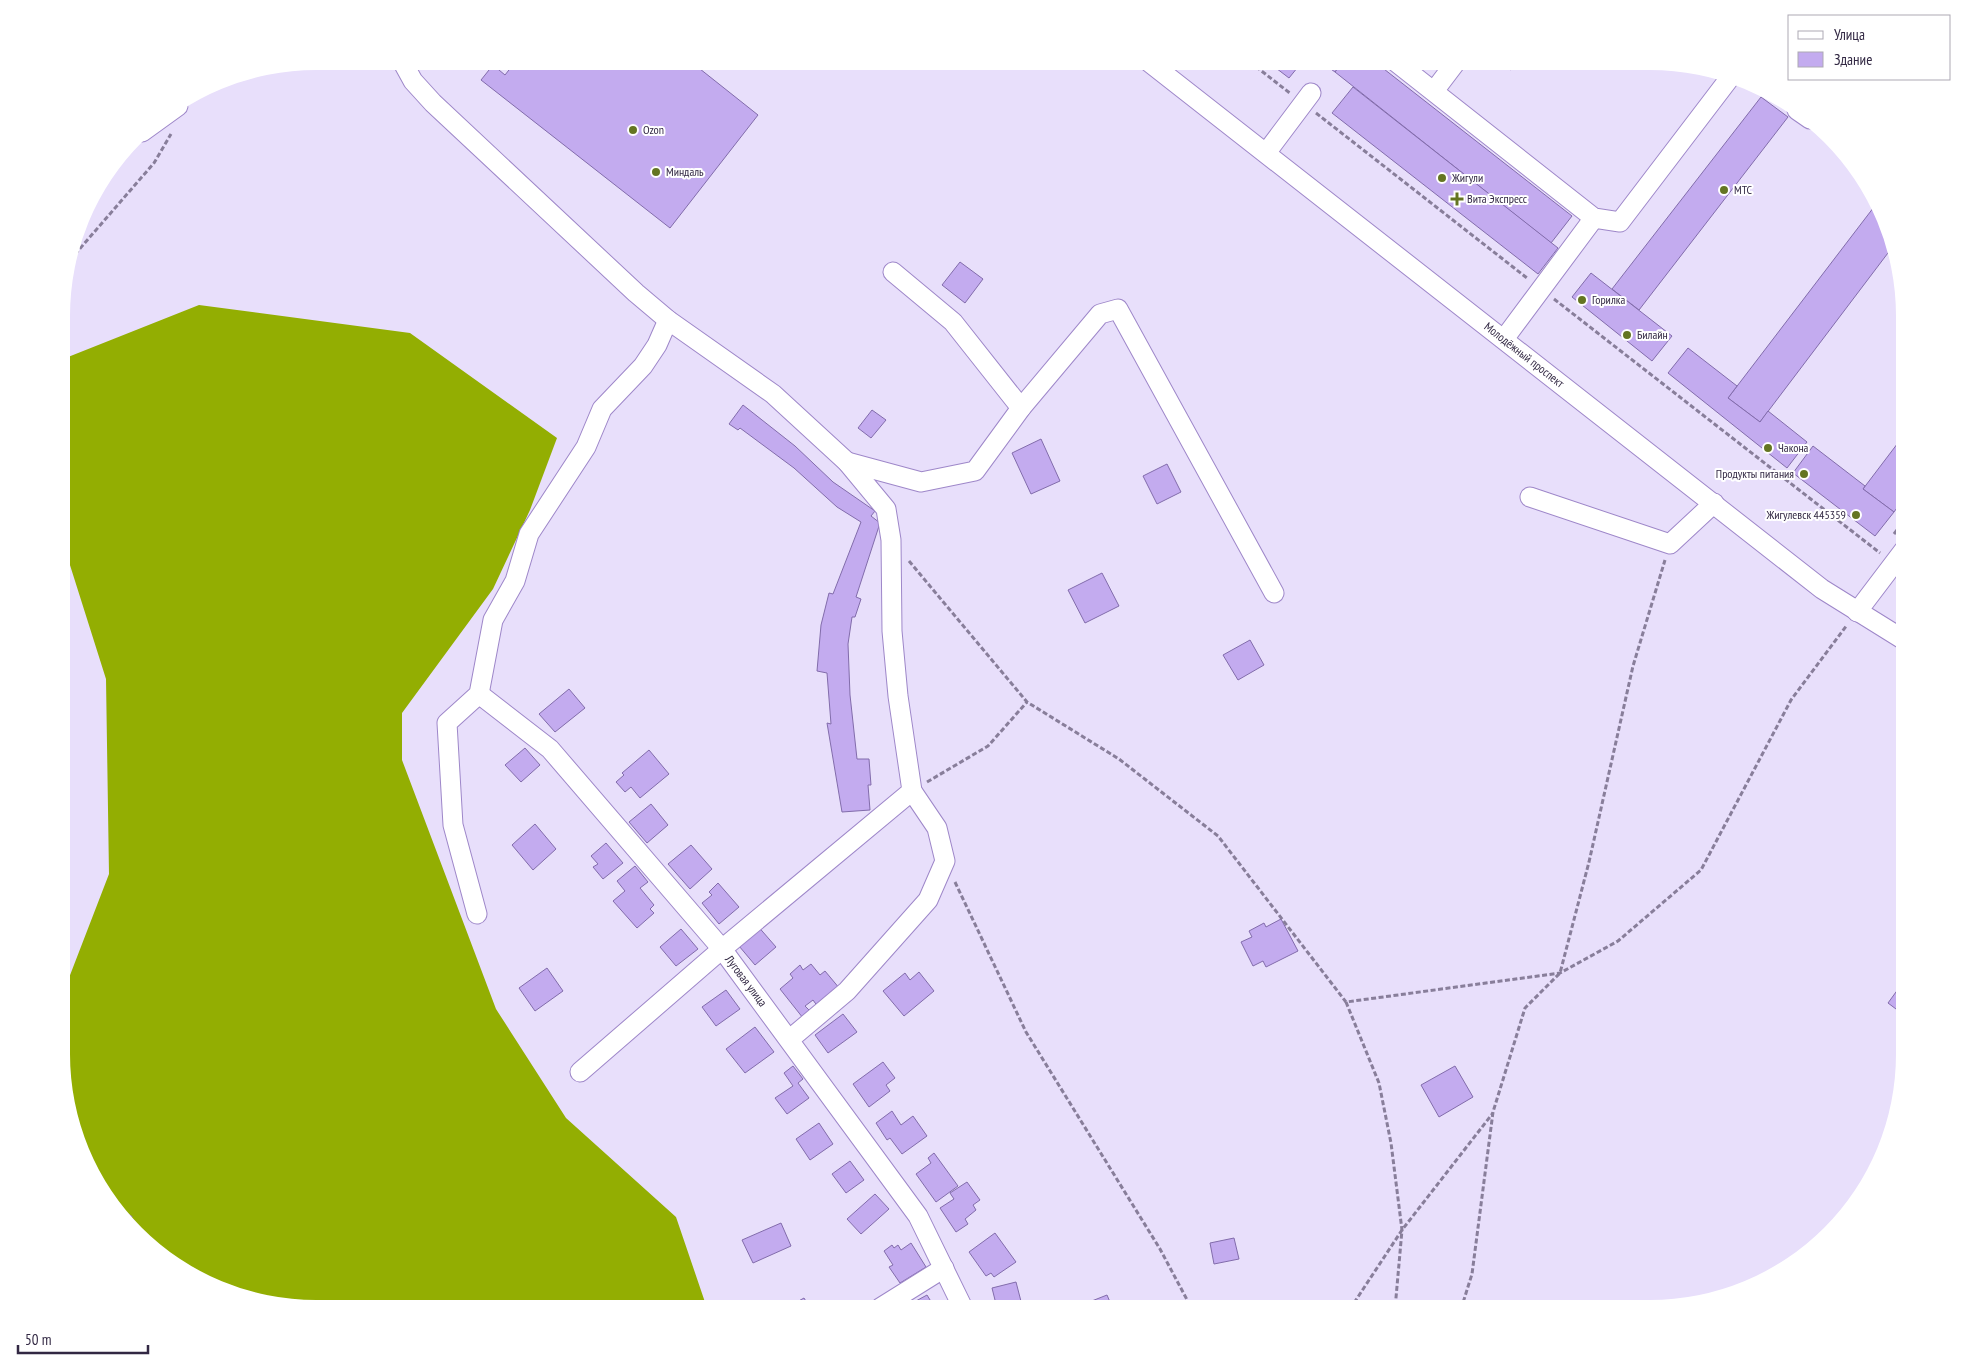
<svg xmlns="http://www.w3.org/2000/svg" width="1966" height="1370" font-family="'PT Sans Narrow',sans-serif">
<rect width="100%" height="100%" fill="#e8dffb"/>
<!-- forest -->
<path fill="#93ae02" d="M 199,305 L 410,333 L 557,438 L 530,510 L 493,589 L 402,713 L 402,760 L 496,1009 L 566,1118 L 676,1217 L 707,1308 L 300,1308 L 234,1295 L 161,1256 L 96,1182 L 63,1087 L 63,985 L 67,983 L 109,874 L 106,679 L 63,543 L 63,359 Z"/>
<!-- building -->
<g fill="#c3abef" stroke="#826cab">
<path d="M 516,61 L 690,61 L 758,115 L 670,228 L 481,80 L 493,65 L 505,75 Z"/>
<path d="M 1268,62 L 1302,62 L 1289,78 Z"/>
<path d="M 1321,62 L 1343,62 L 1335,72 Z"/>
<path d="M 1343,62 L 1375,62 L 1572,216 L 1551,243 L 1335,72 Z"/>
<path d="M 1500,62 L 1518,62 L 1511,70 Z"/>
<path d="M 1353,87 L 1558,248 L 1538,274 L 1332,113 Z"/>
<path d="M 1761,97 L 1788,117 L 1639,310 L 1612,289 Z"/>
<path d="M 1877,203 L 1894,245 L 1760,422 L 1728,398 Z"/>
<path d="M 960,262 L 983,279 L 965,303 L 942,285 Z"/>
<path d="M 1591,273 L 1672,336 L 1652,361 L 1572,297 Z"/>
<path d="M 1688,348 L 1737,386 L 1728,398 L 1760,422 L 1768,411 L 1807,442 L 1787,468 L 1668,373 Z"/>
<path d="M 743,405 L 795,446 L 833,482 L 875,511 L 871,516 L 880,523 L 856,597 L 861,599 L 855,617 L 852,617 L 848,644 L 850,695 L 857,759 L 869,759 L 871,785 L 868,785 L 870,810 L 842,812 L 827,723 L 831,724 L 827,673 L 817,671 L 821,625 L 829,593 L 833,594 L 861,522 L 837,507 L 794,468 L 740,428 L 738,430 L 729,424 Z"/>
<path d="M 872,410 L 886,420 L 871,438 L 858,428 Z"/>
<path d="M 1904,435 L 1904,498 L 1894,512 L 1863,489 Z"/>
<path d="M 1041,439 L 1060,481 L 1031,494 L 1012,453 Z"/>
<path d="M 1813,446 L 1865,486 L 1863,489 L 1894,512 L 1875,536 L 1793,473 Z"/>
<path d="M 1167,464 L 1181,492 L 1157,504 L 1143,476 Z"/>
<path d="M 1102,573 L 1119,606 L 1085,623 L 1068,590 Z"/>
<path d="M 1250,640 L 1264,665 L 1238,680 L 1223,655 Z"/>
<path d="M 569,689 L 585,708 L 555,732 L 539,714 Z"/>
<path d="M 525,748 L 540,765 L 521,782 L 505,765 Z"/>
<path d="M 649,750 L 669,774 L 640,798 L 631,787 L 625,792 L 616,782 L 624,775 L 622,773 Z"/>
<path d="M 651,804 L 668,825 L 647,843 L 629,822 Z"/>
<path d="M 535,824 L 556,849 L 533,870 L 512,845 Z"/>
<path d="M 606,843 L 623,863 L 603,879 L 593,867 L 598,864 L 591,856 Z"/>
<path d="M 691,845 L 712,869 L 690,889 L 668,864 Z"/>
<path d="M 635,866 L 648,882 L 640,888 L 654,905 L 650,909 L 654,913 L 637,928 L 613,901 L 625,891 L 617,881 Z"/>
<path d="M 718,883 L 739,907 L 719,924 L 702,903 L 712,895 L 709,892 Z"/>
<path d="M 1281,919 L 1298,951 L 1266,967 L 1263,961 L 1253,966 L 1241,942 L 1252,937 L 1249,931 L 1264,923 L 1266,927 Z"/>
<path d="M 756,924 L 776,947 L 755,965 L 739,946 Z"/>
<path d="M 681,929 L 698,949 L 676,966 L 660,947 Z"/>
<path d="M 811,964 L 820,975 L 825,971 L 840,989 L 818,1007 L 813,1000 L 805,1006 L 811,1012 L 803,1018 L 780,989 L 793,978 L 790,974 L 800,965 L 803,970 Z"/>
<path d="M 547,968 L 563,991 L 535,1011 L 519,988 Z"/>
<path d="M 919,972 L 934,991 L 904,1016 L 883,991 L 905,973 L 910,980 Z"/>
<path d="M 1904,981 L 1904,1015 L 1888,1003 Z"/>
<path d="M 726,990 L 740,1009 L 716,1026 L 702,1007 Z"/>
<path d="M 843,1014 L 857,1032 L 828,1053 L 815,1035 Z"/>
<path d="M 755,1027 L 774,1052 L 745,1073 L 726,1049 Z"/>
<path d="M 883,1062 L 895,1078 L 886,1085 L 890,1091 L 869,1107 L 853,1084 Z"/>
<path d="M 793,1066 L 803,1079 L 798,1083 L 809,1098 L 787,1114 L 775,1098 L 793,1086 L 784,1073 Z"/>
<path d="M 1455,1066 L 1473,1097 L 1439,1117 L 1421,1085 Z"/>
<path d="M 892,1111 L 901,1125 L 913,1116 L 927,1136 L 902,1154 L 890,1138 L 887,1140 L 876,1123 Z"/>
<path d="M 819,1123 L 833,1144 L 810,1160 L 796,1139 Z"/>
<path d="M 934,1153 L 958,1186 L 936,1202 L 916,1174 L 931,1163 L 928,1158 Z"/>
<path d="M 850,1161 L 864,1180 L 846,1193 L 832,1174 Z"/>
<path d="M 967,1182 L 980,1200 L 973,1205 L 976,1210 L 965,1219 L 968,1224 L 956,1232 L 940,1208 L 954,1199 L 950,1193 Z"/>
<path d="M 875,1194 L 889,1209 L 861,1234 L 847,1219 Z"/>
<path d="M 781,1223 L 791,1246 L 753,1263 L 742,1240 Z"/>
<path d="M 995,1233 L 1016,1262 L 994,1277 L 991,1273 L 986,1276 L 969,1252 Z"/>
<path d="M 1234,1238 L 1239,1259 L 1214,1264 L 1210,1243 Z"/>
<path d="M 911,1243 L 926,1267 L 900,1283 L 889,1267 L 893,1265 L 884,1251 L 892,1245 L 894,1248 L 898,1245 L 901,1250 Z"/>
<path d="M 1016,1282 L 1023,1309 L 997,1308 L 992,1288 Z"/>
<path d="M 927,1295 L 935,1308 L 903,1308 Z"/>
<path d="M 1107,1295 L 1113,1309 L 1080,1309 L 1079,1306 Z"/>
<path d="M 804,1298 L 810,1308 L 786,1308 Z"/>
<path d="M 775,1303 L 778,1308 L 766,1308 Z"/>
</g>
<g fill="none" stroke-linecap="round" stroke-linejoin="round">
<!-- minor casing -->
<g stroke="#9e87c9" stroke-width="21">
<g id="minor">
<path d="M 402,61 L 413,81 L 433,103 L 636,293 L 668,320 L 773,394 L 847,462 L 886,509 L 891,540 L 892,631 L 898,696 L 912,791 L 722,949 L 580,1072"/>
<path d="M 1149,62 L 1822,589 L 1904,640"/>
<path d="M 1396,62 L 1594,218 L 1620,222 L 1732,75"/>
<path d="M 1434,91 L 1456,62"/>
<path d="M 1797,110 L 1810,119"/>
<path d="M 142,132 L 178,106"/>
<path d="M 1266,153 L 1311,93"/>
<path d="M 893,272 L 953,322 L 1021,408"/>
<path d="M 1504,339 L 1594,218"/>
<path d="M 847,462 L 921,482 L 975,471 L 1021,408 L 1100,314 L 1118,309 L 1274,593"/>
<path d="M 1530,497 L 1670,544 L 1714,503"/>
<path d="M 1857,612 L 1904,550"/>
<path d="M 479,694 L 550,749 L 722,949 L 918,1216 L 963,1308"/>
<path d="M 477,914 L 453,825 L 447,723 L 479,694 L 493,620 L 515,581 L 529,534 L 586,447 L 602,409 L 643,366 L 657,345 L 668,320"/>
<path d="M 790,1039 L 847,991 L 928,900 L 945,861 L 937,828 L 912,791"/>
<path d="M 880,1308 L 944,1268"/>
</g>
</g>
<!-- path -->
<g stroke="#887e9a" stroke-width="3" stroke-dasharray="5 2.5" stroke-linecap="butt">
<path d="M 1250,62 L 1291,94"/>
<path d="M 1316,113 L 1527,278"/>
<path d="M 70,260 L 154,163 L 171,134"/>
<path d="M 1554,299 L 1880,553"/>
<path d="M 1894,534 L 1904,521"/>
<path d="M 909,561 L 1027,702 L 1119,759 L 1218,836 L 1346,1002 L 1560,973 L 1618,941 L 1701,870 L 1791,700 L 1847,625"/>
<path d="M 927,782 L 988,746 L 1027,702"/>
<path d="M 955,882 L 1026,1032 L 1160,1249 L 1192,1309"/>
<path d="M 1346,1002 L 1379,1083 L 1391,1143 L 1402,1230 L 1395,1309"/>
<path d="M 121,1211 L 131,1217 L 138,1230"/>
<path d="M 1350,1309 L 1402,1230 L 1493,1113"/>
<path d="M 1461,1309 L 1472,1274 L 1493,1112 L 1525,1008 L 1560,973 L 1589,862 L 1633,666 L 1665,560"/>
</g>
<!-- minor -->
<use href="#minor" stroke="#fff" stroke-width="19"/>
</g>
<!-- markers -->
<g fill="#647522" stroke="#fff" stroke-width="2">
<circle cx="633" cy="130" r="5"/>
<circle cx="656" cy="172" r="5"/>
<circle cx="1442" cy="178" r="5"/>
<circle cx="1724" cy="190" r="5"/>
<path d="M1454.5 191.5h5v5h5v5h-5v5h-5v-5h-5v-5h5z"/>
<circle cx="1582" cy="300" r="5"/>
<circle cx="1627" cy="335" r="5"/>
<circle cx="1768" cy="448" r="5"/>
<circle cx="1804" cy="474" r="5"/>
<circle cx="1856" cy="515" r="5"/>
</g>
<g text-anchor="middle" stroke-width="4" stroke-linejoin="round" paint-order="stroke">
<!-- poi labels -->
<g font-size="12" fill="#322843" stroke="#fff" text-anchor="start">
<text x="643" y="134">Ozon</text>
<text x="666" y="176">Миндаль</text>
<text x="1452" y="182">Жигули</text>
<text x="1734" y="194">МТС</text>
<text x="1467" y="203">Вита Экспресс</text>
<text x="1592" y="304">Горилка</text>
<text x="1637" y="339">Билайн</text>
<text x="1778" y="452">Чакона</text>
<text x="1794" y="478" text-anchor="end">Продукты питания</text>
<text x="1846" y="519" text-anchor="end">Жигулевск 445359</text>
</g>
<!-- street labels -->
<g font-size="12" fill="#322843" stroke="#fff">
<text transform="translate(1524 355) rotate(38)" y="4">Молодёжный проспект</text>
<text transform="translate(746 981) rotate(53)" y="4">Луговая улица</text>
</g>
</g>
<!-- crop -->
<path d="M0 0H1966V1370H0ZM316 70H1650A246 246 0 0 1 1896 316V1054A246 246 0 0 1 1650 1300H316A246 246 0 0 1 70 1054V316A246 246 0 0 1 316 70Z" fill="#fff" fill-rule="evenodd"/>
<!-- legend -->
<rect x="1788" y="15" width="162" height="65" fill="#ffffff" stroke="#ada9b4"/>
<rect x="1798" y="31" width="25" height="8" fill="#ffffff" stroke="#ada9b4"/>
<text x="1834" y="40" font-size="15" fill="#322843">Улица</text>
<rect x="1798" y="52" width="25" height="15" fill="#c3abef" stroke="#ada9b4"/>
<text x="1834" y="65" font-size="15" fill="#322843">Здание</text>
<!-- scale -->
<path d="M18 1345v8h130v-8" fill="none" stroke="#322843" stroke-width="2.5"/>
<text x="25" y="1345" font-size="15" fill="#322843" stroke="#ffffff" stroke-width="4" paint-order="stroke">50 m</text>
</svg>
